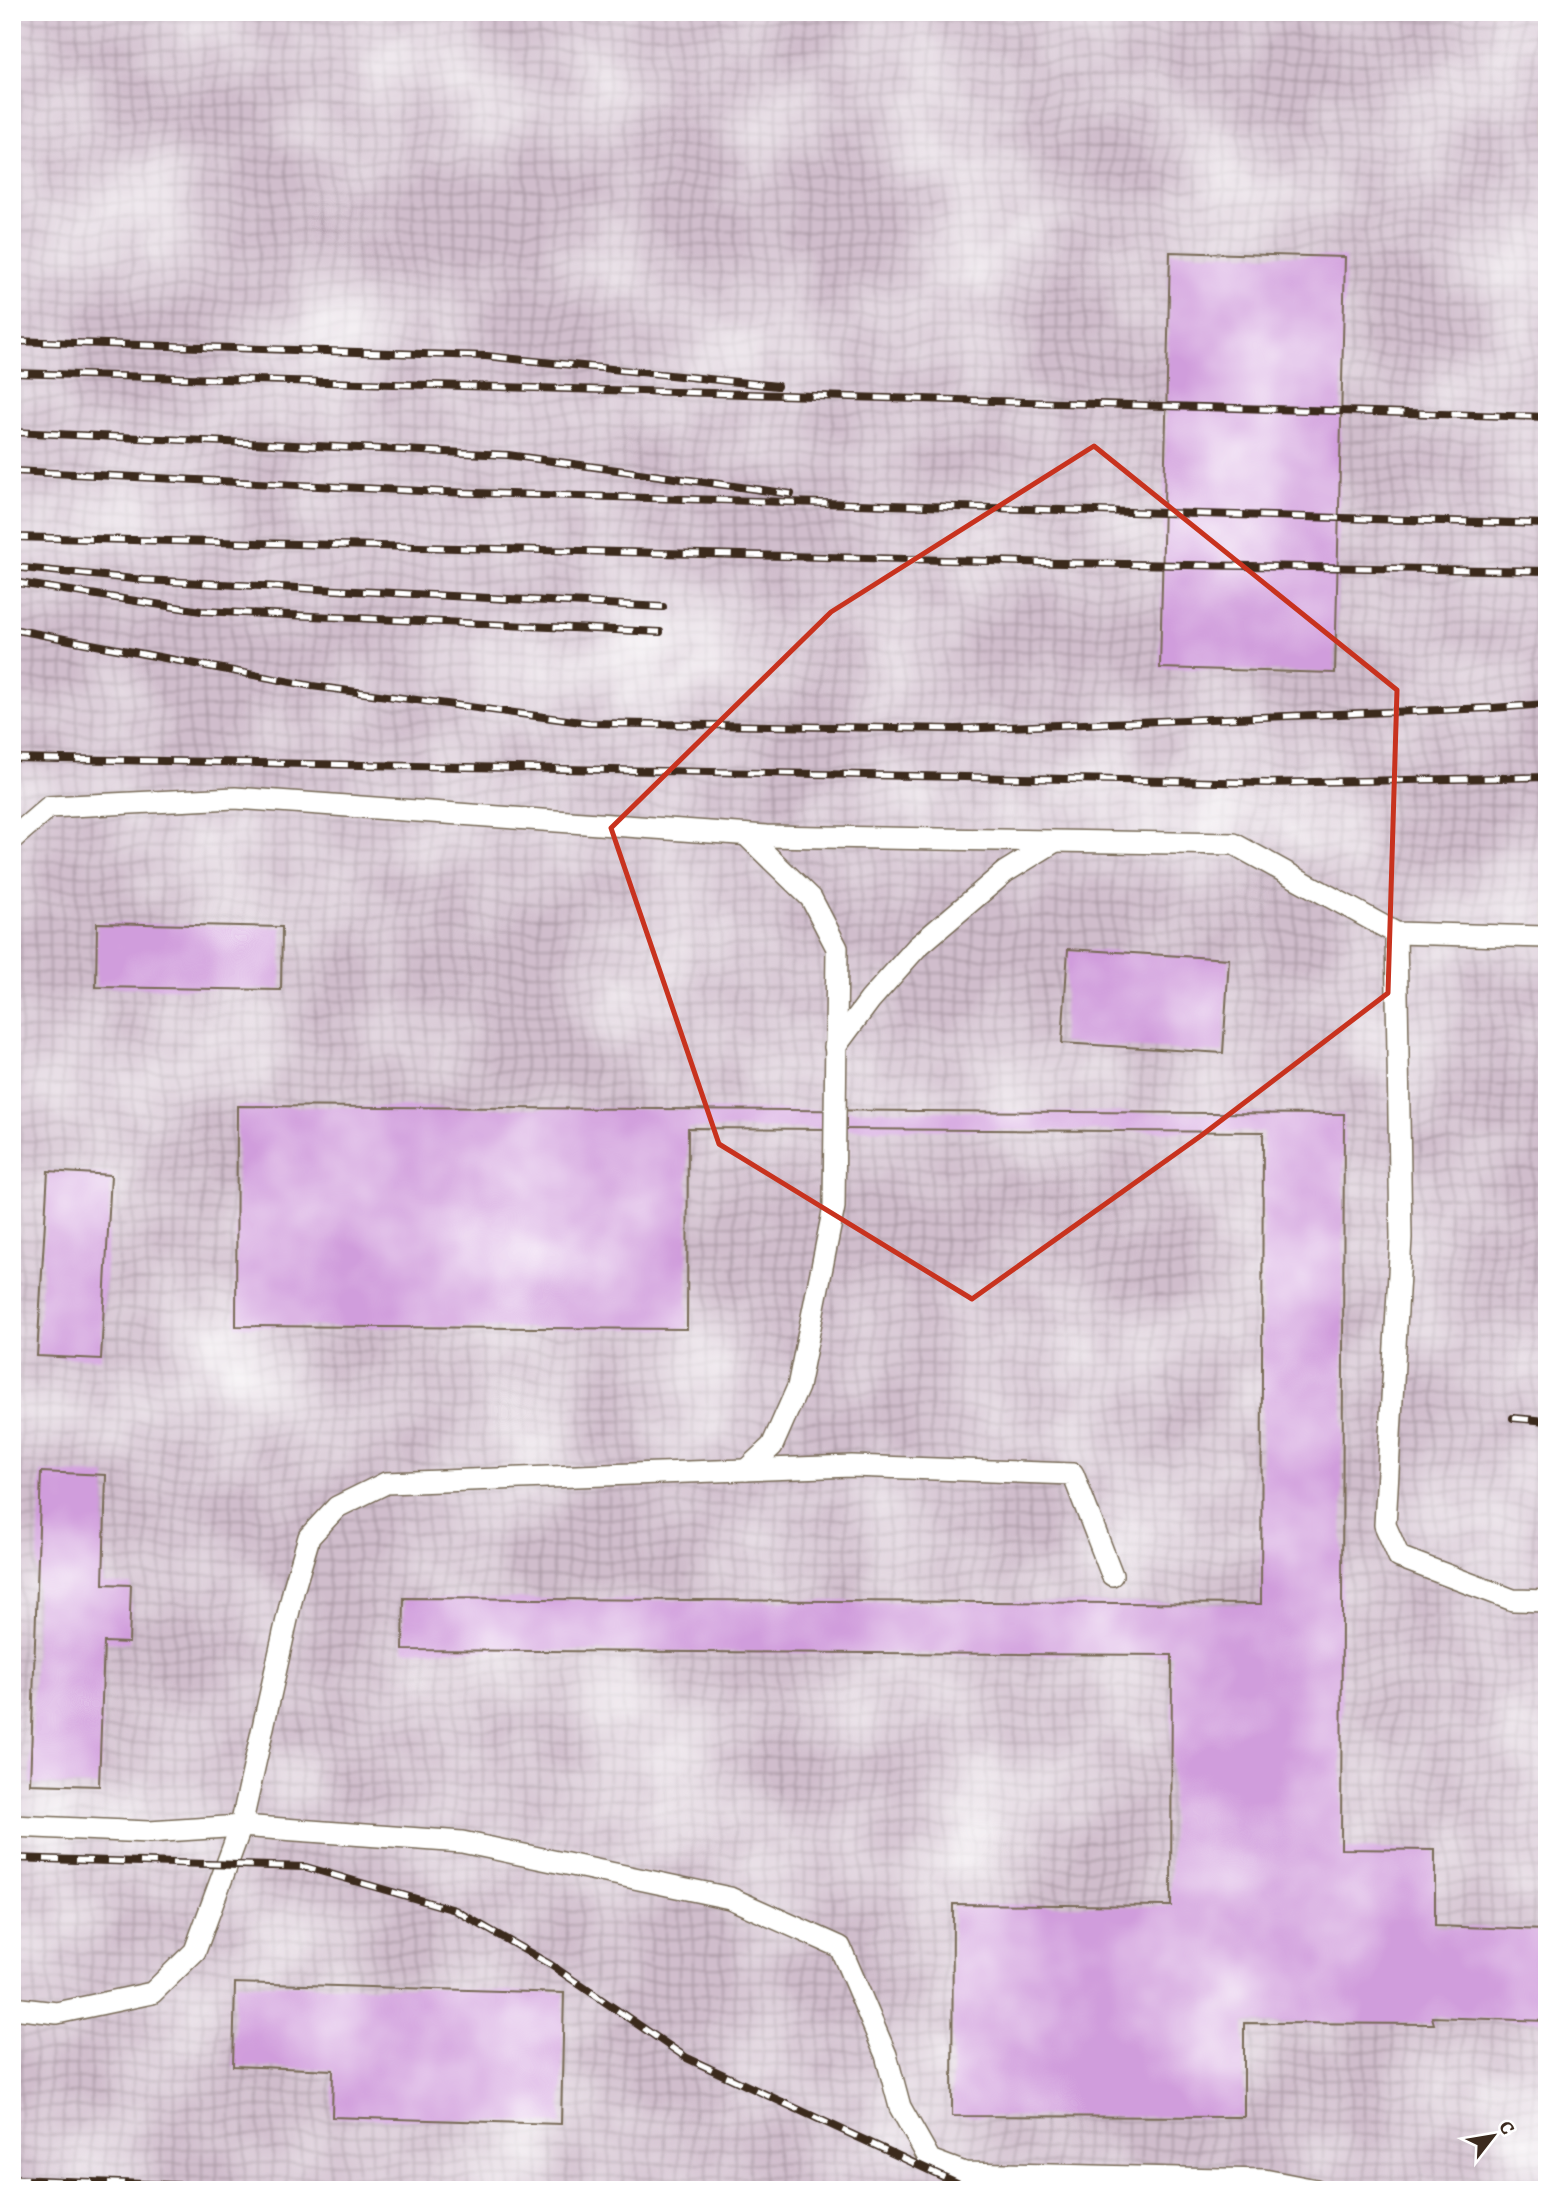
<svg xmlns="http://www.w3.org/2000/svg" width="1559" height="2202" font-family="Alegreya,serif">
<defs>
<pattern id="industrial-grid" width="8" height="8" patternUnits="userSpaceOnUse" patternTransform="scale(1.75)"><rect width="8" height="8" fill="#d0bdcc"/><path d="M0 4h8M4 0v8" fill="none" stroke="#aa9aa5"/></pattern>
</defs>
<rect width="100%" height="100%" fill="#fff"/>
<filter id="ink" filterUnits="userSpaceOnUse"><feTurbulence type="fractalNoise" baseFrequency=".0143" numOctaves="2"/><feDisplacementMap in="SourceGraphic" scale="14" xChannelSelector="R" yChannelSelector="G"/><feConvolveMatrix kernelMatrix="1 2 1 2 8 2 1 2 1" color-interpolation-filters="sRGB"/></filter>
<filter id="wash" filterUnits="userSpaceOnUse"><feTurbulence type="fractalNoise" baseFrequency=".00686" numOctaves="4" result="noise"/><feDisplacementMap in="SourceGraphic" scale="28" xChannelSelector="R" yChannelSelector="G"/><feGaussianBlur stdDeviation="1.57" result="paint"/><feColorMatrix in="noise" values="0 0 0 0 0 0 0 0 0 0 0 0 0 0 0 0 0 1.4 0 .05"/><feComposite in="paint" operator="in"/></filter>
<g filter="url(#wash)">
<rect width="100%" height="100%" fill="#eae3c1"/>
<!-- industrial -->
<rect fill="url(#industrial-grid)" x="12" y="12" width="1535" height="2178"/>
<g id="blocks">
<!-- building -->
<g fill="#d09ddc">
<path d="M 1170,252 L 1345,257 L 1335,673 L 1160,668 Z"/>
<path d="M 97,923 L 282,927 L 281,990 L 96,987 Z"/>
<path d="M 1068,949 L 1229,959 L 1223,1053 L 1062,1043 Z"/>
<path d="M 237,1106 L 1344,1114 L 1341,1849 L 1435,1850 L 1435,1926 L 1547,1930 L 1547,2021 L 1432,2017 L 1434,2024 L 1244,2023 L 1244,2117 L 952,2116 L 953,1904 L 1171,1906 L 1172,1655 L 403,1650 L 404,1598 L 1261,1604 L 1263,1132 L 688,1128 L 687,1329 L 236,1326 Z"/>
<path d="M 48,1171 L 111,1175 L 101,1359 L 37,1356 Z"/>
<path d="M 41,1472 L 106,1475 L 103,1584 L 131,1585 L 129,1643 L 104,1642 L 99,1786 L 30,1784 Z"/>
<path d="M 235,1983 L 564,1993 L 561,2124 L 332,2117 L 333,2070 L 233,2066 Z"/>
</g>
</g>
</g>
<g filter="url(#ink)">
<use href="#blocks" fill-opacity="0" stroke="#786b57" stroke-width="2"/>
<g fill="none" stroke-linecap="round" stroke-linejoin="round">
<!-- lane casing -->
<g stroke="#786b57" stroke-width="24">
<g id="lane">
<path d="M 12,839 L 49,807 L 235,798 L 766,836 L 1234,844 L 1396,933 L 1547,937"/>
<path d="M 1396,933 L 1401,1238 L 1385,1525 L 1399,1557 L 1513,1600 L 1547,1601"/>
<path d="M 835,1047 L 870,1000 L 917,947 L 1005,872 L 1054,842"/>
<path d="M 746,1470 L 772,1446 L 798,1387 L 834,1207 L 837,948 L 811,898 L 746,835"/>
<path d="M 12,1826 L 149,1832 L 241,1826 L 294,1588 L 309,1537 L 337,1507 L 386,1483 L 852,1466 L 1073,1474 L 1112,1575"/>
<path d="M 12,2008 L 57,2013 L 152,1993 L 195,1951 L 241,1826 L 462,1842 L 730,1898 L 840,1947 L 886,2055 L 900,2107 L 930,2160 L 965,2173 L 1264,2180 L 1316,2190"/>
</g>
</g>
<!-- lane -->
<use href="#lane" stroke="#fff" stroke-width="21"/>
<!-- rail casing -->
<g stroke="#3b2a1e" stroke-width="8">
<g id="rail">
<path d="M 12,341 L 486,356 L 777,386"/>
<path d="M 12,373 L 1547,417"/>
<path d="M 12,432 L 508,455 L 791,494"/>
<path d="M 12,471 L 442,492 L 1547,524"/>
<path d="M 12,537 L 1063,563 L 1547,571"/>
<path d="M 12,567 L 144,580 L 663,607"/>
<path d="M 12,582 L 201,611 L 660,632"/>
<path d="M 12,629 L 312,686 L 589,723 L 956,729 L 1492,708 L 1547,704"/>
<path d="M 12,758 L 1267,783 L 1547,777"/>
<path d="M 1513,1418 L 1547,1421"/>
<path d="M 12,1858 L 306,1867 L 455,1910 L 551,1965 L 687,2058 L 972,2190"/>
<path d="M 12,2179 L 301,2190"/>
</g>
</g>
<!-- rail -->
<use href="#rail" stroke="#fff" stroke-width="5" stroke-dasharray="16" stroke-linecap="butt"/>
</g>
</g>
<!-- marked area -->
<path fill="none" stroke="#c8321e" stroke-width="5" stroke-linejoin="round" d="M 1094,446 L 1397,690 L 1388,993 L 1202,1135 L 972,1299 L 719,1144 L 611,828 L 831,612 Z"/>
<!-- margin -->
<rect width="1559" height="2202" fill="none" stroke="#fff" stroke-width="42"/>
<!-- north arrow -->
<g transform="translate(1493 2136) rotate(59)" stroke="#ffffff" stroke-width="5" paint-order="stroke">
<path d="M0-5L12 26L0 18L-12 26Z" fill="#3b2a1e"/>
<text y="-10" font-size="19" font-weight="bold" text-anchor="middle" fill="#3b2a1e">С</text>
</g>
</svg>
